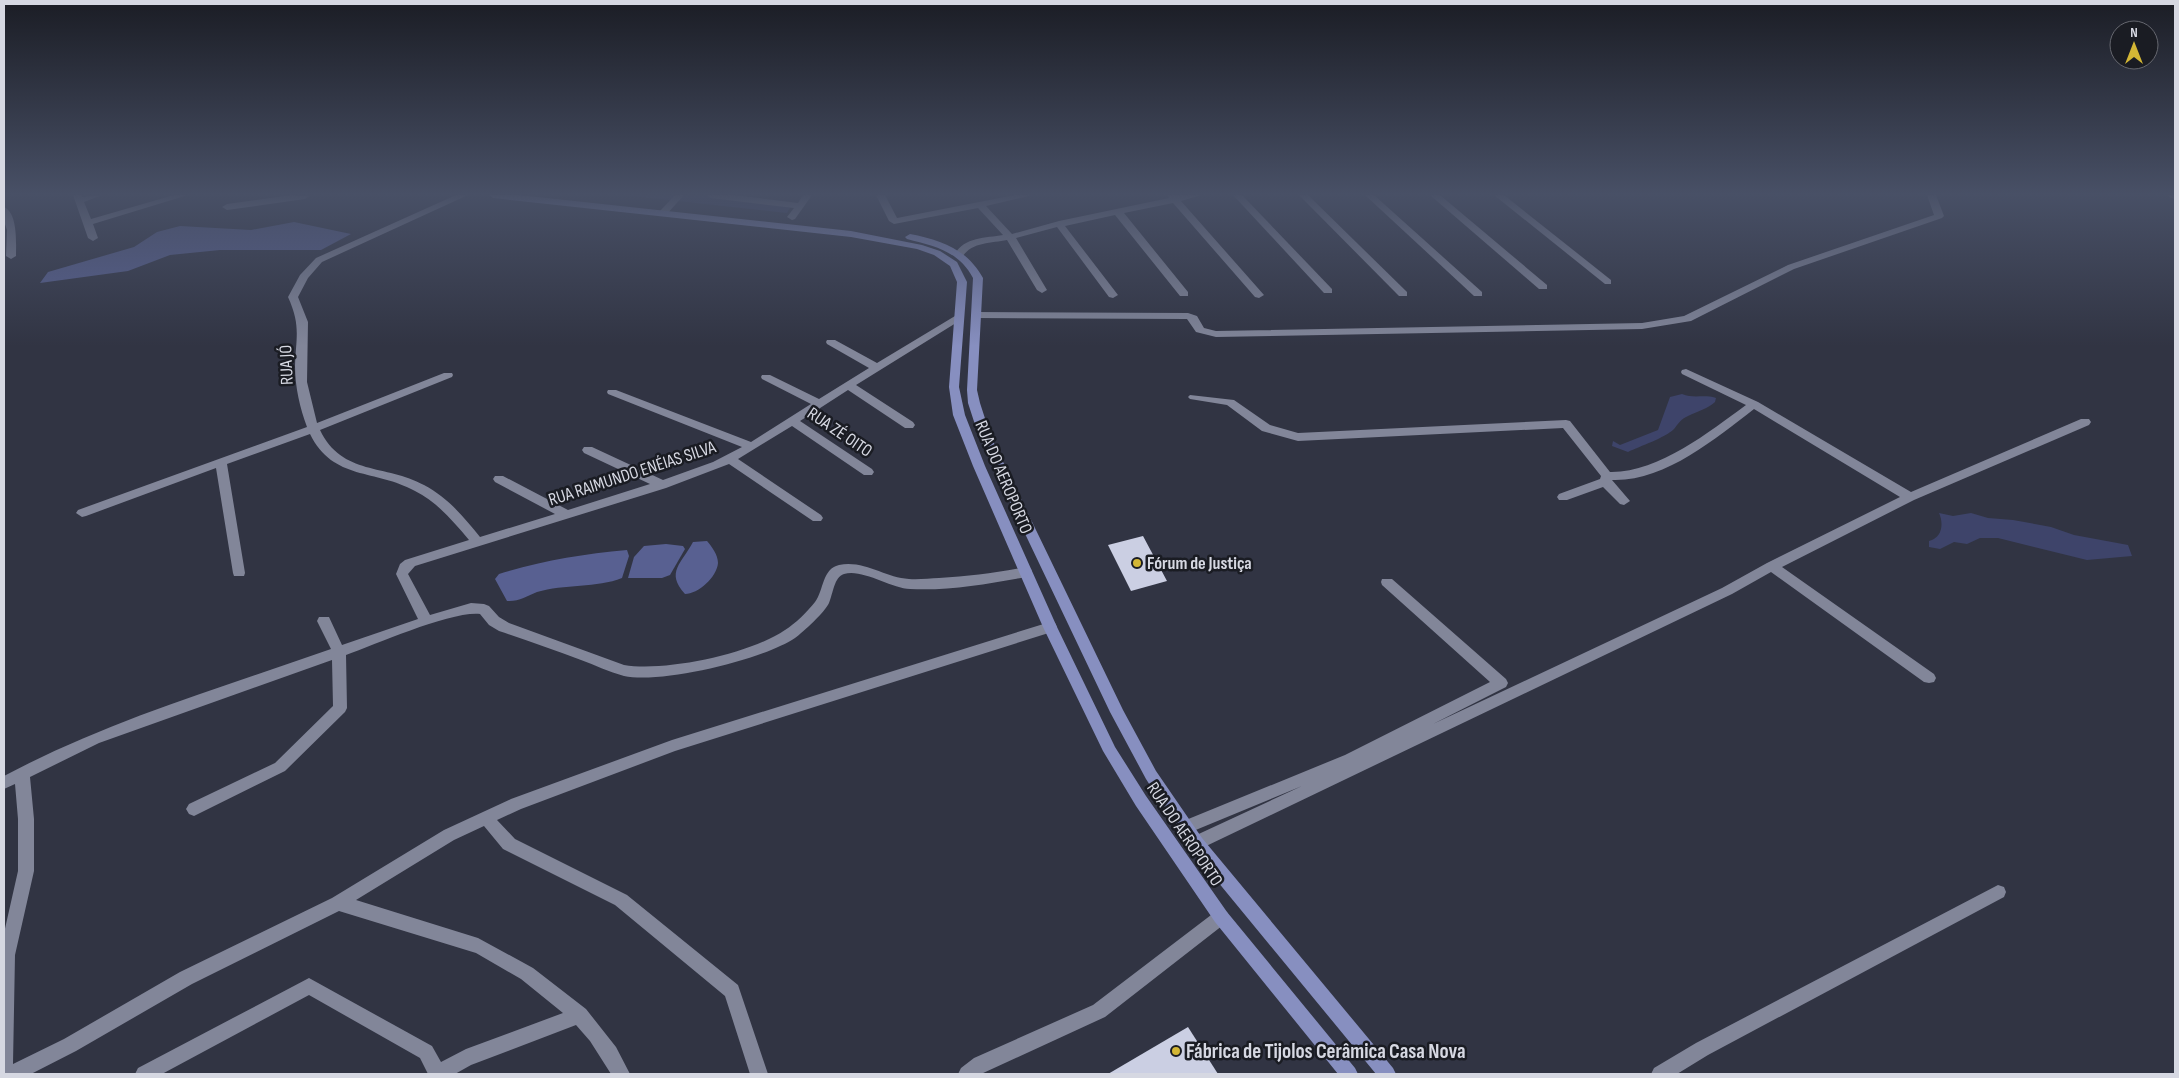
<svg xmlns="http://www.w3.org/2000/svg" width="2179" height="1078" font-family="'Sofia Sans Condensed',sans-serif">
<rect width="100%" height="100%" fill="#313443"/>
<!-- green -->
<g fill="#3e446a">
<path d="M 623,195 L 704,195 L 791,206 L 787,213 Z"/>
<path d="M 1682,394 C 1694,399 1704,394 1716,398 L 1715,402 C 1707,409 1698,411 1688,416 C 1681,419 1678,424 1674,429 C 1665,438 1640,446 1628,452 L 1612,446 L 1613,441 L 1620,445 L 1658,430 L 1670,397 Z"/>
<path d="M 1939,513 L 1953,516 L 1971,513 L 1988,518 L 2013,520 L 2051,527 L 2074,535 L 2128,545 L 2132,556 L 2087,560 L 1998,538 L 1980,538 L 1967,544 L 1954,542 L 1940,549 L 1929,547 L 1929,541 C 1942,538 1944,524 1939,513 Z"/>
</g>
<!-- water -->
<g fill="#586091">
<path d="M 294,222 L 351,234 L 321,250 L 220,250 L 170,255 L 128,271 L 40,283 L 48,272 L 134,247 L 157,232 L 180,226 L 251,230 Z"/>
<path d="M 707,541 C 712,547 718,555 718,563 C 717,577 698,594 685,594 C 665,572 682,563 693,542 Z"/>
<path d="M 666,544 L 683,546 L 685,549 L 670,575 L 662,578 L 628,578 L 634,557 L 644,546 Z"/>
<path d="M 627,550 L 629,556 L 622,578 C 597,588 564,584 537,592 C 527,596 518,602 507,601 L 495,579 L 499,574 C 541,561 582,554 627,550 Z"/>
</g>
<!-- building -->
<g fill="#cbcfe3">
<path d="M 1143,536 L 1167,581 L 1131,591 L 1108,545 Z"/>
<path d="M 1188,1027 L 1218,1074 L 1108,1074 Z"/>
</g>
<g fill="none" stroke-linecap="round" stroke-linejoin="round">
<!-- minor -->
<g fill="#828699" fill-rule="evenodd">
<path d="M 73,195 L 82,195 L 82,197 L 102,195 L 84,202 L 91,219 L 174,195 L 188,195 L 93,224 L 98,238 L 93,241 L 88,238 Z"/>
<path d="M 292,195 L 309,196 L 305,199 L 227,210 L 222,207 L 227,204 Z"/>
<path d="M 456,195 L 468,195 L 322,262 L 308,278 L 298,297 L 308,322 L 307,382 L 317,423 L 444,373 L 452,373 L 453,375 L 452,377 L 320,430 C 342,476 386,464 424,485 C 447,497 464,517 480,537 L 555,514 L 495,482 L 493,479 L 495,476 L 503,476 L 568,510 L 650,484 L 584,453 L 582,450 L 584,447 L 592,447 L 663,480 L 713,462 L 742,447 L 608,394 L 607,392 L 608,390 L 616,390 L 751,442 L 811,404 L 762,379 L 761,377 L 762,375 L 770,375 L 819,399 L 869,368 L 827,344 L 826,342 L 827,340 L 835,340 L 877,363 L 955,316 L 959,315 L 964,318 L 856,385 L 913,422 L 915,425 L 913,428 L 905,428 L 848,390 L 800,421 L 872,469 L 874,472 L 872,475 L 864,475 L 792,426 L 738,459 L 821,515 L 823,518 L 821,521 L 813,521 L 729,464 L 666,488 L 415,566 L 408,574 L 430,615 L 471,603 L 484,604 L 489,606 L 499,617 L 509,623 L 624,665 C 665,672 750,654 785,630 C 795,624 808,611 815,602 C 824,590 822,569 839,565 C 865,560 885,578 909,579 C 919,580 930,578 939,578 C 969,576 997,573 1026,567 L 1031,569 L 1032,572 L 1031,575 L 1026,577 C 988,584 948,591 910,589 C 891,588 861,568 844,574 C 834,577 833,594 829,603 C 825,612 803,632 795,638 C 762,660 662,684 624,676 C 609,672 595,665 581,660 C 554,650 526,640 499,631 L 489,625 L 480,614 C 451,611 377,644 346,655 L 347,708 L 345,712 L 285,771 L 194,816 L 189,814 L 186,809 L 189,804 L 275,763 L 333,706 L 332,660 L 99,743 L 30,777 L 34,819 L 34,871 L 15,955 L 13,1064 L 64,1039 L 180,972 L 332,898 L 444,830 L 511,799 L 672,740 L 1050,622 L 1055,623 L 1057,627 L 1055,631 L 675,751 L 521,809 L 497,820 L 515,839 L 627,895 L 738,985 L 768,1074 L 750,1074 L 725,996 L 615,905 L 503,849 L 484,826 L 454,840 L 356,900 L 478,938 L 533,968 L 586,1009 L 616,1047 L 630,1074 L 611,1074 L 590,1041 L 576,1025 L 471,1065 L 455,1074 L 428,1074 L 420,1058 L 309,995 L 162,1074 L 135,1074 L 138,1068 L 309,978 L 432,1046 L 441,1062 L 466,1049 L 563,1013 L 521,979 L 476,953 L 339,911 L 192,984 L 76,1051 L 31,1074 L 4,1074 L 4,933 L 18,871 L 18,819 L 15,784 L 4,789 L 4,776 C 107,721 221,688 331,649 L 317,621 L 319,617 L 329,617 L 342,645 L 418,619 L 396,574 L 400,564 L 405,560 L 469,540 C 453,521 437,502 415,491 C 376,469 333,481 310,434 L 227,464 L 245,573 L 244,576 L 234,576 L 233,573 L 216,468 L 86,516 L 82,517 L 76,513 L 78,510 L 307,427 C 300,408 295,387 295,366 C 296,336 301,326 288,297 L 300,275 L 316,258 Z"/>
<path d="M 675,195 L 684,195 L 666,215 L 660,215 L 660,211 Z"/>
<path d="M 707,195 L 734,195 L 798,203 L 803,195 L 812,195 L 795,219 L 792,220 L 787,217 L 794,208 L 711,198 Z"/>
<path d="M 876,195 L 885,195 L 897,218 L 1015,195 L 1033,195 L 986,206 L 1012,234 L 1059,221 L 1169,198 L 1167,195 L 1201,195 L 1181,201 L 1264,295 L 1259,298 L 1255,297 L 1173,203 L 1124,213 L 1188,292 L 1188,296 L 1180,296 L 1115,215 L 1065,226 L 1118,295 L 1113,298 L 1109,297 L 1057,227 L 1016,238 L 1047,290 L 1042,293 L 1037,290 L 1007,240 C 992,243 972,242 963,256 L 957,256 L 955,254 C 964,237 986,238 1003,235 L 978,208 L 894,224 L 889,221 Z"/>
<path d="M 1233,195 L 1242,195 L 1332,289 L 1332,293 L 1324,293 Z"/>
<path d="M 1299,195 L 1308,195 L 1407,292 L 1407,296 L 1399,296 Z"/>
<path d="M 1365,195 L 1374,195 L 1482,292 L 1482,296 L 1474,296 Z"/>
<path d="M 1430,195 L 1440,195 L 1547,285 L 1547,289 L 1539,289 Z"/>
<path d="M 1494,195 L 1504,195 L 1611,280 L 1611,284 L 1605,284 Z"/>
<path d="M 1927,195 L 1936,195 L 1944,216 L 1942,218 L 1794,269 L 1691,321 L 1642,329 L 1216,337 L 1196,332 L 1187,319 L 976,318 L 971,315 L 976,312 L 1188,313 L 1197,316 L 1204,328 L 1216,331 L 1642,323 L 1684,316 L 1788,265 L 1934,215 Z"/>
<path d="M 2168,195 L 2175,195 L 2175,199 L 2169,197 Z"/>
<path d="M 4,207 C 18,213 16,243 16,256 L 11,259 L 6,256 L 7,230 L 4,221 Z"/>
<path d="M 1686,369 L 1758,402 L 1911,492 L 2081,419 L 2089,419 L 2091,422 L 2089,425 L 1914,500 L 1782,567 L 1934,674 L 1936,678 L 1934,682 L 1929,683 L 1924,682 L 1771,572 L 1732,594 L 1202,848 L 1196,850 L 1190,848 L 1188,843 L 1190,838 L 1302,786 L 1186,834 L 1181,832 L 1178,827 L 1181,822 L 1345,755 L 1490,682 L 1382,585 L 1381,582 L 1382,579 L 1392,579 L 1506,679 L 1508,683 L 1506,687 L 1433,724 L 1722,588 L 1767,563 L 1900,497 L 1754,409 C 1715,439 1664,482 1612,480 L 1630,501 L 1624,505 L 1620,504 L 1603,487 L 1567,500 L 1559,500 L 1557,497 L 1559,494 L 1600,479 L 1601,476 L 1563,428 L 1298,441 L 1262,431 L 1227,405 L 1190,399 L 1188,397 L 1190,395 L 1234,400 L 1270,425 L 1298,433 L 1566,420 L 1570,421 L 1610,472 C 1658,473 1709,432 1746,405 L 1682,374 L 1681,372 L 1682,370 Z"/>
<path d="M 1998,885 L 2004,887 L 2006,892 L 2004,897 L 1708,1055 L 1677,1074 L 1651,1074 L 1654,1068 L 1696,1043 Z"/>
<path d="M 1221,909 L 1227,912 L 1229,917 L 1227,922 L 1105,1017 L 981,1074 L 958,1074 L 961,1068 L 974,1058 L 1093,1005 L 1215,912 Z"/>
</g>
<!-- major -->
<g fill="#878fc0" fill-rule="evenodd">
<path d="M 489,195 L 519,195 L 851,231 L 922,245 L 940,251 L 957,262 L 967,282 L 959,387 L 965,415 L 985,466 L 1057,627 L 1115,747 L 1146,796 L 1227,912 L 1355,1068 L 1358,1074 L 1338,1074 L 1215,922 L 1136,806 L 1103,751 L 1043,627 L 973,466 L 953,415 L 949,387 L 957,282 L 950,266 L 934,255 L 917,249 L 851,237 L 493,198 Z"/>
<path d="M 910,234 C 941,240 967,249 983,278 L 977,390 L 980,403 L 991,437 L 1123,710 L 1156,771 L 1202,838 L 1393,1068 L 1396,1074 L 1376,1074 L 1190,848 L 1146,779 L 1110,712 L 979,437 L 968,403 L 967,390 L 973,278 C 959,251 934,246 907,239 L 905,237 Z"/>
</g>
</g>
<!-- sky -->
<linearGradient id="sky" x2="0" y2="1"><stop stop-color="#1b1d25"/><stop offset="0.56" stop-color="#485066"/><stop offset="1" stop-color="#485066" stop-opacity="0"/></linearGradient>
<rect width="2179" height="346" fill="url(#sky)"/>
<!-- markers -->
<g fill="#d3b635" stroke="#1a1c23" stroke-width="2">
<circle cx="1137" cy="563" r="5"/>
<circle cx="1176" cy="1051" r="5"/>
</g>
<g text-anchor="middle" stroke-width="5" stroke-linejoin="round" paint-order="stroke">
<!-- street labels -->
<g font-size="18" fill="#d6d8e2" stroke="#1a1c23">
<text transform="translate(286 365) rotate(-92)" y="6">RUA JÓ</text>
<text transform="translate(840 432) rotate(34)" y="6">RUA ZÉ OITO</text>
<text transform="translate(632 473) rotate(-18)" y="6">RUA RAIMUNDO ENÉIAS SILVA</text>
<text transform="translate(1004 477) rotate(67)" y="6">RUA DO AEROPORTO</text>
<text transform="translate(1185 834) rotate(56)" y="6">RUA DO AEROPORTO</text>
</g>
<!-- poi labels -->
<g font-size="18" font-weight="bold" fill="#d6d8e2" stroke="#1a1c23" text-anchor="start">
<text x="1147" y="569">Fórum de Justiça</text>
</g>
<!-- near-poi labels -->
<g font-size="21" font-weight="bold" fill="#d6d8e2" stroke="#1a1c23" text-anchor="start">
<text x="1186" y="1058">Fábrica de Tijolos Cerâmica Casa Nova</text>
</g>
</g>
<!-- border -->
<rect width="2179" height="1078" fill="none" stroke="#d6d8e2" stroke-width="10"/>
<!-- north arrow -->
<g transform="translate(2134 45)"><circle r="24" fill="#1a1c23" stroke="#65676f"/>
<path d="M0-4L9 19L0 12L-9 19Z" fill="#d3b635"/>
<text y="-8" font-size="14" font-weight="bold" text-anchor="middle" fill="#d6d8e2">N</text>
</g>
</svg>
